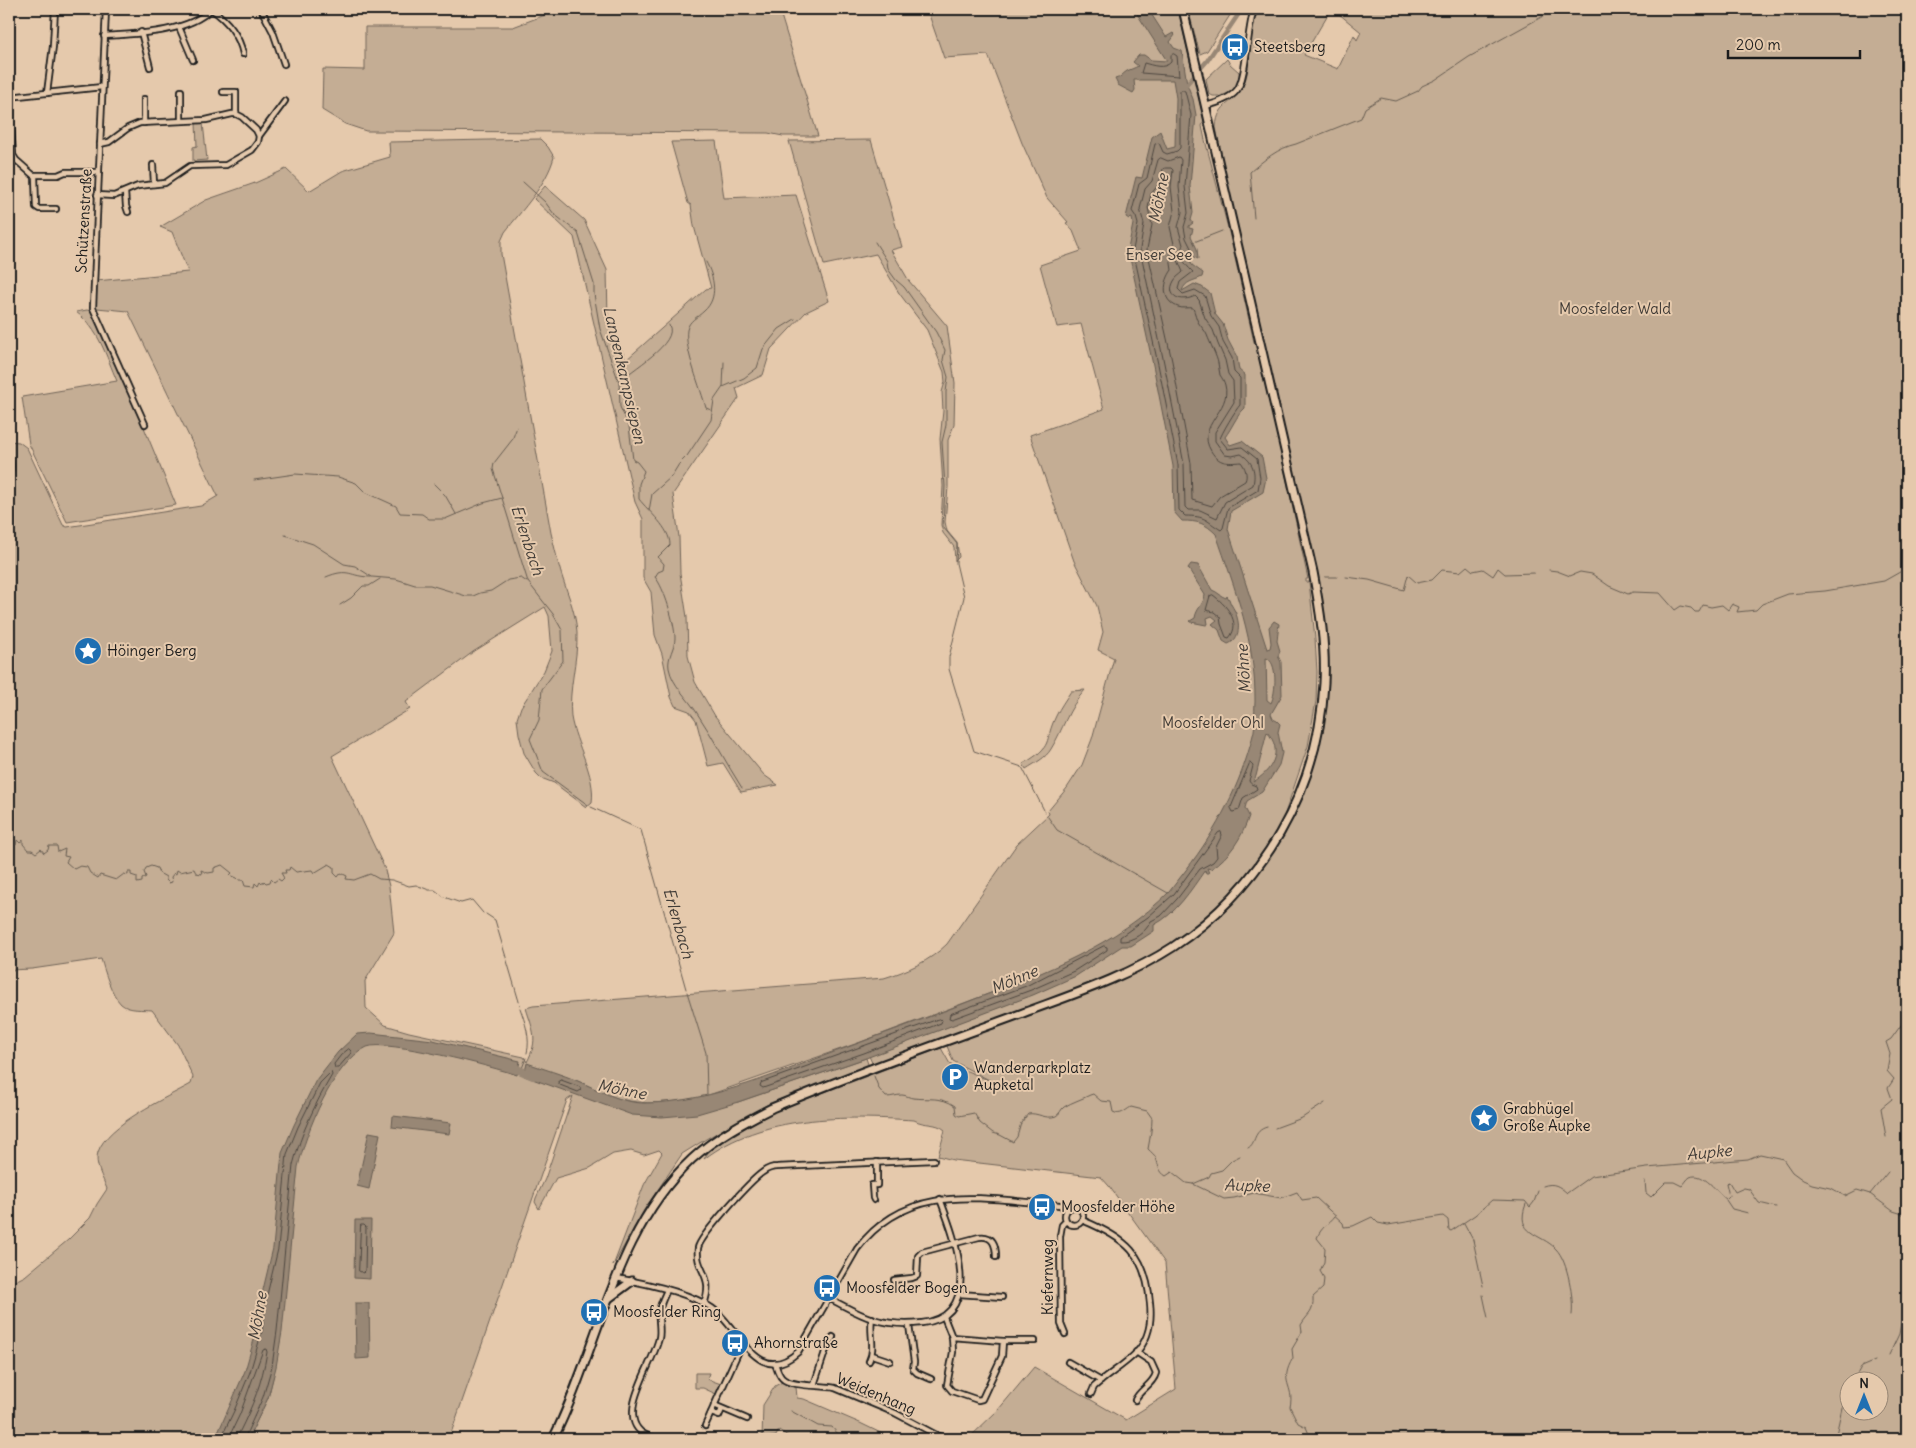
<svg xmlns="http://www.w3.org/2000/svg" width="1916" height="1448" font-family="Delius,sans-serif">
<rect width="100%" height="100%" fill="#e5c9ac"/>
<filter id="ink" filterUnits="userSpaceOnUse"><feTurbulence type="fractalNoise" baseFrequency=".02" numOctaves="2"/><feDisplacementMap in="SourceGraphic" scale="10" xChannelSelector="R" yChannelSelector="G"/><feConvolveMatrix kernelMatrix="1 2 1 2 8 2 1 2 1" color-interpolation-filters="sRGB"/></filter>
<g filter="url(#ink)">
<!-- green -->
<g fill="#c4ad94" stroke="#706458" fill-rule="evenodd">
<path d="M 561,9 L 779,9 L 818,136 L 783,136 L 768,133 L 366,131 L 345,124 L 322,110 L 323,69 L 365,70 L 365,27 L 513,27 Z"/>
<path d="M 927,9 L 1178,9 L 1198,95 L 1204,121 L 1202,126 L 1205,140 L 1229,232 L 1254,342 L 1257,348 L 1275,425 L 1308,579 L 1306,579 L 1306,582 L 1309,582 L 1315,638 L 1317,672 L 1316,701 L 1308,746 L 1284,816 L 1274,836 L 1258,861 L 1221,907 L 1180,939 L 1152,956 L 1111,976 L 873,1065 L 869,1056 L 1018,1000 L 1012,985 L 858,1043 L 703,1097 C 674,1102 643,1107 614,1097 C 601,1093 588,1085 575,1080 L 615,1106 L 738,1102 L 866,1058 L 869,1067 L 770,1103 L 706,1139 L 682,1154 L 644,1210 L 613,1266 L 644,1185 L 662,1153 L 659,1150 L 644,1155 L 631,1151 L 613,1154 L 590,1168 L 556,1178 L 539,1209 L 535,1202 L 536,1198 L 545,1179 L 573,1096 L 567,1100 L 449,1439 L 248,1439 L 268,1398 L 273,1377 L 246,1439 L 9,1439 L 9,1284 L 25,1276 L 68,1240 L 90,1218 L 97,1204 L 107,1189 C 103,1178 94,1164 98,1152 C 107,1124 166,1098 191,1084 L 193,1077 L 178,1045 L 152,1010 C 143,1009 129,1011 121,1004 C 111,994 105,972 101,959 L 32,969 L 9,970 L 9,441 L 19,442 L 27,448 L 63,525 L 67,527 L 201,506 L 218,496 L 128,311 L 97,308 L 95,303 L 96,281 L 188,272 L 172,232 L 160,227 L 206,200 L 255,183 L 286,169 L 309,191 L 342,171 L 390,157 L 389,142 L 540,139 L 548,147 L 554,157 C 547,184 522,210 505,232 L 501,241 L 501,254 L 551,533 C 554,544 556,555 559,566 C 565,589 576,610 577,633 C 578,661 568,689 571,717 C 575,743 596,775 592,802 L 586,807 L 554,783 L 541,778 L 536,773 L 524,753 L 519,734 L 517,719 L 521,707 L 544,671 L 552,651 L 549,616 L 545,607 L 473,652 L 406,702 L 410,709 L 332,756 L 384,867 L 389,886 L 394,933 L 365,981 L 366,1008 L 385,1025 L 409,1032 L 524,1057 L 527,1062 C 539,1039 533,1031 526,1008 L 533,1006 L 884,978 C 907,971 930,961 947,944 L 1017,844 L 1049,814 L 1048,811 L 1067,788 L 1082,765 L 1092,739 L 1114,658 L 1098,650 L 1103,632 L 1097,606 L 1074,561 L 1030,435 L 1104,409 L 1081,324 L 1057,327 L 1040,265 L 1081,251 L 1073,231 L 1066,223 L 1068,222 L 1047,198 L 1022,143 L 988,55 L 944,58 Z"/>
<path d="M 1188,9 L 1234,9 L 1207,51 L 1200,54 Z"/>
<path d="M 1258,9 L 1331,9 L 1304,55 L 1338,69 L 1354,35 L 1357,40 L 1361,32 L 1333,9 L 1907,9 L 1907,1439 L 968,1439 L 998,1410 L 1034,1367 L 1126,1420 L 1176,1389 L 1165,1263 L 1109,1186 L 1101,1177 L 953,1160 L 938,1156 L 945,1130 C 936,1122 925,1126 914,1120 C 845,1116 762,1114 704,1159 L 710,1149 L 772,1112 L 941,1048 L 950,1064 L 991,1081 L 953,1061 L 947,1046 L 1021,1014 L 1108,981 L 1196,931 L 1257,869 L 1304,786 L 1325,683 L 1317,594 L 1236,239 L 1216,127 C 1218,101 1235,105 1243,86 C 1250,71 1249,52 1251,36 C 1252,27 1256,18 1258,9 ZM 1848,1380 L 1878,1380 L 1878,1410 L 1848,1410 Z"/>
<path d="M 1227,59 L 1230,64 L 1239,72 C 1240,88 1228,97 1213,96 L 1209,94 L 1206,79 Z"/>
<path d="M 196,123 L 203,123 L 207,160 L 193,161 L 193,147 L 197,146 Z"/>
<path d="M 871,140 L 902,247 L 891,250 L 909,281 L 947,326 L 955,383 L 954,425 L 948,440 L 948,487 L 945,522 L 947,531 L 957,543 L 959,557 L 955,561 L 954,547 L 943,533 L 941,525 L 943,486 L 940,439 L 943,411 L 942,392 L 945,382 L 944,372 L 927,330 L 899,293 L 876,254 L 824,265 L 789,141 Z"/>
<path d="M 716,141 L 724,198 L 796,195 L 829,301 L 806,312 L 771,349 L 763,375 L 736,388 L 739,398 L 673,494 L 679,537 L 680,573 L 687,617 L 688,656 L 695,682 L 715,716 L 764,775 L 778,785 L 741,792 L 723,763 L 708,766 L 696,720 L 689,711 L 675,706 L 671,697 L 662,654 L 655,635 L 651,592 L 643,578 L 643,519 L 635,502 L 574,237 L 534,199 L 545,186 L 584,220 L 607,270 L 608,319 L 626,360 L 706,289 L 711,288 L 694,226 L 691,205 L 688,203 L 671,142 Z"/>
<path d="M 87,310 L 91,311 L 95,317 L 143,425 L 176,505 L 67,522 L 29,444 L 22,397 L 117,381 C 106,356 99,329 76,312 Z"/>
<path d="M 1085,690 C 1067,710 1064,728 1051,749 C 1046,758 1035,763 1026,769 L 1023,764 C 1055,745 1043,743 1056,716 C 1060,707 1066,699 1071,691 Z"/>
<path d="M 695,1373 L 709,1373 L 707,1379 L 721,1384 L 716,1394 L 703,1388 L 695,1388 Z"/>
<path d="M 782,1382 L 796,1387 L 797,1398 L 804,1399 L 860,1423 L 893,1439 L 792,1439 L 779,1430 L 776,1436 L 762,1439 L 763,1405 L 775,1386 Z"/>
</g>
<!-- water -->
<g fill="#988775" stroke="#665c51" fill-rule="evenodd">
<path d="M 1134,9 L 1148,9 L 1166,37 L 1173,33 L 1175,35 L 1170,42 L 1174,48 L 1182,51 L 1187,84 L 1193,99 L 1196,115 L 1190,186 L 1193,213 L 1191,220 L 1193,223 L 1189,226 L 1189,228 L 1193,229 L 1191,236 L 1197,249 L 1198,259 L 1190,255 L 1189,258 L 1192,265 L 1203,273 L 1202,277 C 1194,281 1185,281 1182,291 L 1194,284 L 1202,287 L 1210,293 L 1215,314 L 1223,324 L 1228,340 L 1237,357 L 1239,370 L 1245,375 L 1245,408 C 1236,416 1232,428 1225,437 L 1230,445 L 1242,441 L 1262,457 L 1266,478 L 1263,492 L 1231,511 L 1228,529 L 1267,649 L 1270,648 L 1271,643 L 1269,627 L 1274,621 L 1279,624 L 1277,641 L 1280,651 L 1278,656 L 1281,662 L 1282,695 L 1271,714 L 1273,719 L 1277,721 L 1280,724 L 1278,732 L 1282,753 L 1279,765 L 1262,792 L 1247,801 L 1245,808 L 1249,816 C 1242,838 1230,856 1211,869 L 1207,868 L 1209,873 L 1206,873 L 1205,870 C 1191,890 1176,914 1154,925 L 1154,931 L 1131,946 L 1122,946 L 1076,976 L 1033,995 L 866,1058 L 738,1102 L 697,1114 L 662,1117 L 632,1115 L 524,1076 L 527,1063 C 544,1069 561,1074 578,1081 C 599,1090 621,1103 644,1103 C 714,1103 783,1070 848,1047 C 890,1031 933,1016 975,999 C 1042,974 1118,944 1169,892 C 1175,885 1180,877 1186,870 C 1217,830 1241,784 1253,735 C 1256,725 1254,713 1255,702 C 1256,643 1235,589 1216,534 C 1205,523 1198,521 1182,521 L 1174,512 L 1173,466 L 1153,365 L 1128,249 L 1133,224 L 1132,218 L 1129,219 L 1126,217 L 1136,177 L 1142,178 L 1152,137 L 1160,131 L 1167,149 L 1175,147 L 1176,98 L 1173,80 L 1134,80 L 1135,90 L 1133,93 L 1118,85 L 1115,79 C 1121,78 1122,74 1127,71 C 1131,69 1135,68 1138,66 L 1133,62 L 1139,55 L 1144,55 L 1151,60 L 1167,61 ZM 1266,658 C 1278,661 1276,693 1271,703 L 1267,700 ZM 1267,732 C 1284,751 1272,771 1253,782 L 1256,776 Z"/>
<path d="M 1191,564 L 1198,565 L 1212,590 C 1218,592 1220,596 1226,598 L 1227,596 L 1229,599 C 1230,605 1236,610 1237,617 C 1240,627 1239,640 1228,644 L 1223,641 L 1219,630 L 1212,624 L 1217,620 L 1212,616 L 1207,618 L 1208,624 L 1206,625 L 1191,622 L 1190,621 L 1195,618 C 1196,609 1204,604 1205,595 L 1188,568 Z"/>
<path d="M 371,1033 L 433,1040 L 520,1061 L 517,1075 C 494,1067 386,1039 367,1047 C 333,1063 306,1132 298,1167 L 282,1332 L 276,1367 L 268,1398 L 248,1439 L 209,1439 L 214,1433 L 217,1435 L 245,1371 L 257,1329 L 262,1294 L 273,1248 L 282,1153 L 294,1125 L 316,1080 L 338,1052 L 357,1034 Z"/>
<path d="M 393,1116 L 451,1123 L 449,1134 L 392,1127 Z"/>
<path d="M 369,1132 L 380,1134 L 369,1189 L 357,1186 Z"/>
<path d="M 355,1220 L 371,1220 L 370,1279 L 354,1278 Z"/>
<path d="M 355,1303 L 369,1303 L 370,1358 L 356,1359 Z"/>
</g>
<g fill="none" stroke-linecap="round" stroke-linejoin="round">
<!-- shore -->
<g stroke="#4e4740" stroke-width="1">
<path d="M 1174,54 L 1177,56 L 1179,76 L 1141,73 L 1144,63 C 1152,65 1164,70 1171,62 L 1171,55 Z"/>
<path d="M 1182,90 L 1185,91 L 1191,115 L 1185,186 L 1188,213 L 1184,227 L 1186,238 L 1191,248 C 1179,258 1183,262 1193,272 L 1180,282 L 1178,289 L 1183,294 L 1195,290 L 1205,296 L 1211,316 L 1219,327 L 1223,342 L 1232,358 L 1234,372 L 1240,378 L 1240,405 C 1236,409 1221,434 1220,439 L 1228,449 L 1242,447 L 1257,459 L 1260,478 L 1258,490 L 1228,508 L 1223,528 L 1221,530 C 1205,520 1206,516 1185,516 L 1179,510 L 1178,465 L 1158,364 L 1133,250 L 1138,224 L 1136,217 L 1132,211 L 1139,184 L 1147,178 L 1155,144 L 1159,143 L 1163,152 L 1167,154 L 1177,151 L 1180,148 L 1180,92 Z"/>
<path d="M 1161,158 L 1168,161 L 1179,157 L 1181,160 L 1179,187 L 1182,212 L 1178,227 L 1183,245 L 1177,258 L 1183,272 C 1180,275 1176,277 1174,281 C 1165,297 1182,303 1195,296 L 1199,300 L 1205,318 L 1213,330 L 1218,344 L 1225,360 L 1228,374 L 1233,381 L 1234,402 L 1215,432 L 1215,441 L 1225,455 L 1232,456 L 1241,454 C 1253,462 1256,471 1253,485 L 1225,502 L 1217,518 L 1200,510 L 1188,510 L 1185,507 L 1184,464 L 1164,363 L 1140,249 L 1144,224 L 1140,209 L 1145,189 L 1152,181 L 1158,160 Z"/>
<path d="M 1166,168 L 1171,168 L 1173,170 L 1171,187 L 1174,211 L 1170,227 L 1174,244 L 1170,257 L 1172,270 C 1164,281 1160,300 1178,307 C 1183,309 1188,307 1193,308 C 1195,313 1196,318 1198,322 C 1201,327 1205,330 1207,335 C 1210,343 1217,357 1218,363 C 1219,367 1219,371 1220,375 C 1222,378 1224,381 1225,385 C 1232,411 1195,425 1211,451 C 1219,464 1227,463 1241,462 C 1245,467 1248,475 1245,481 L 1220,496 L 1212,506 L 1192,500 L 1191,463 L 1172,361 L 1147,249 L 1152,225 L 1148,208 L 1151,194 L 1159,184 L 1163,169 Z"/>
<path d="M 1213,595 C 1224,603 1243,622 1229,638 L 1226,637 L 1221,624 L 1220,617 L 1214,612 L 1206,610 L 1210,596 Z"/>
<path d="M 1250,763 L 1253,766 L 1249,781 L 1251,784 L 1256,786 L 1257,789 L 1243,798 L 1239,810 L 1233,812 L 1231,808 Z"/>
<path d="M 1221,832 L 1222,835 L 1216,847 L 1217,857 L 1213,862 L 1200,869 L 1177,899 L 1161,916 L 1151,921 C 1146,932 1133,942 1120,941 L 1120,937 L 1148,917 L 1174,894 L 1218,833 Z"/>
<path d="M 1104,946 L 1107,947 L 1107,950 L 1074,971 L 1031,990 L 952,1019 L 949,1018 L 950,1014 L 1026,986 Z"/>
<path d="M 939,1019 L 942,1020 L 941,1023 L 864,1053 L 763,1088 L 760,1086 L 761,1083 Z"/>
<path d="M 349,1049 L 351,1051 L 351,1053 L 338,1068 L 335,1068 L 334,1064 L 341,1055 Z"/>
<path d="M 561,1080 L 580,1087 L 581,1090 L 578,1092 L 560,1085 L 558,1082 Z"/>
<path d="M 361,1225 L 364,1225 L 366,1227 L 365,1271 L 363,1273 L 359,1271 Z"/>
<path d="M 218,1439 L 222,1436 L 234,1411 L 250,1372 L 262,1331 L 267,1295 L 278,1249 L 287,1154 L 298,1127 L 320,1083 L 331,1072 L 332,1075 C 315,1104 301,1133 293,1165 L 277,1331 L 272,1366 L 263,1397 L 244,1439"/>
<path d="M 228,1439 L 240,1414 L 263,1350 L 266,1349 L 267,1352 C 262,1383 253,1405 239,1433 L 238,1439"/>
</g>
<!-- stream -->
<g stroke="#665c51" stroke-width="1">
<path d="M 523,182 L 545,202 L 554,214 L 578,233 L 594,284 L 594,294 L 600,329 L 619,382 L 620,407 L 629,426 L 633,460 L 637,462 L 644,471 L 639,484 L 639,499 C 649,512 670,528 670,545 L 658,557 L 664,564 L 663,570 L 658,572 L 655,577 C 664,587 675,624 675,638 C 675,648 667,657 669,668 C 672,685 688,698 697,713 C 713,737 726,763 742,788"/>
<path d="M 1254,218 L 1250,172 C 1264,160 1278,148 1296,144 L 1361,118 L 1365,108 L 1381,98 L 1396,101 L 1418,91 L 1422,86 L 1435,80 L 1469,57 L 1556,9"/>
<path d="M 875,242 L 887,261 L 888,269 L 896,280 L 904,287 L 936,332 L 945,350 L 943,360 L 948,377 L 946,392 L 946,425 L 942,442 L 945,486 L 943,527 L 957,544 L 956,563 L 964,597 L 949,657 L 949,669 L 974,751 L 1022,767 L 1045,812"/>
<path d="M 1194,242 L 1222,231"/>
<path d="M 706,262 C 714,277 719,298 704,311 C 697,318 689,320 687,330 C 684,349 701,389 706,408 L 711,410"/>
<path d="M 619,382 C 630,370 680,343 669,325"/>
<path d="M 723,387 L 744,378 L 757,368 L 763,349 L 779,329 L 795,319"/>
<path d="M 517,427 L 512,440 L 494,463 L 493,469 L 528,582 L 553,614 L 562,630 L 563,661 L 542,689 L 539,720 L 530,739 L 543,772 L 588,805"/>
<path d="M 254,480 L 295,474 L 338,477 L 356,483 L 365,492 L 396,506 L 400,513 L 422,514 L 429,519 L 445,519 L 483,503 L 502,498"/>
<path d="M 9,482 C 15,471 17,466 11,454"/>
<path d="M 434,484 L 445,495 L 456,514"/>
<path d="M 649,511 L 652,494 L 671,477 L 679,464 L 687,456 L 711,420 L 714,400 L 723,387 L 724,362"/>
<path d="M 285,535 L 313,544 L 344,564 L 355,566 L 372,577 L 396,579 L 415,585 L 430,585 L 466,596 L 473,596 L 480,593 L 491,591 L 508,580 L 521,578 L 527,582"/>
<path d="M 1549,570 L 1557,571 L 1570,576 L 1580,572 L 1592,574 L 1609,586 L 1628,594 L 1633,592 L 1660,593 L 1675,610 L 1681,606 L 1691,608 L 1695,612 L 1699,612 L 1703,605 L 1711,607 L 1722,605 L 1728,610 L 1732,604 L 1739,607 L 1737,612 L 1756,610 L 1762,604 L 1788,594 L 1825,591 L 1884,581 L 1907,568"/>
<path d="M 326,577 C 350,567 349,577 371,577"/>
<path d="M 1325,577 L 1337,577"/>
<path d="M 1346,577 L 1369,580 L 1404,590 L 1408,575 L 1417,583 L 1432,580 L 1442,570 L 1460,572 L 1467,566 L 1473,571 L 1483,569 L 1493,576 L 1498,568 L 1505,574 L 1534,573"/>
<path d="M 340,605 L 351,598 L 363,586 L 369,586 L 380,579"/>
<path d="M 591,807 L 641,830 L 686,989"/>
<path d="M 1048,817 L 1057,830 L 1168,893"/>
<path d="M 9,842 L 16,845 L 17,840 L 20,843 L 23,840 L 23,844 L 28,850 L 32,850 L 36,853 L 41,849 L 44,853 L 48,850 L 49,846 L 57,846 L 58,852 L 65,849 L 64,856 L 69,857 L 66,862 L 74,869 L 80,866 L 87,867 L 90,873 L 98,878 L 100,875 L 116,880 L 124,874 L 128,875 L 128,872 L 131,872 L 131,875 L 137,877 L 137,883 L 142,882 L 142,879 L 146,877 L 144,872 L 146,868 L 151,866 L 157,868 L 159,873 L 166,877 L 166,880 L 169,883 L 172,882 L 171,877 L 174,873 L 176,874 L 177,870 L 180,872 L 194,869 L 196,873 L 202,874 L 201,870 L 208,873 L 214,872 L 214,868 L 222,865 L 232,873 L 230,875 L 237,878 L 239,880 L 243,880 L 245,886 L 254,887 L 255,883 L 258,886 L 260,882 L 262,884 L 264,881 L 266,883 L 270,882 L 271,879 L 274,882 L 278,879 L 281,881 L 284,878 L 281,873 L 286,873 L 285,870 L 289,870 L 290,867 L 296,872 L 312,870 L 314,873 L 329,864 L 334,867 L 334,873 L 338,877 L 341,873 L 347,876 L 346,879 L 354,880 L 370,874 L 379,879 L 392,880 L 409,886 L 416,885 L 429,890 L 435,890 L 444,897 L 461,903 L 472,900 L 483,913"/>
<path d="M 486,914 L 495,920 L 520,1005"/>
<path d="M 687,992 L 706,1053 L 707,1095"/>
<path d="M 520,1008 C 525,1022 531,1039 527,1053"/>
<path d="M 521,1071 L 526,1058"/>
<path d="M 874,1076 L 879,1089 L 886,1097 C 892,1097 896,1095 902,1095 C 906,1095 910,1098 913,1098 C 929,1100 941,1096 955,1106 L 956,1114 L 959,1116 L 974,1113 L 980,1123 L 993,1133 L 1000,1135 L 1013,1142 L 1017,1137 L 1021,1123 L 1028,1114 C 1037,1112 1046,1120 1056,1116 C 1060,1114 1061,1109 1064,1107 C 1072,1102 1082,1099 1090,1095 L 1093,1094 L 1101,1101 L 1111,1102 L 1113,1112 C 1121,1116 1124,1111 1131,1107 L 1147,1111 L 1152,1118 C 1152,1128 1150,1138 1148,1149 C 1151,1152 1155,1155 1156,1158 C 1159,1166 1159,1172 1166,1176 L 1172,1172 L 1186,1183 L 1193,1184 L 1224,1199 L 1234,1198 L 1254,1193 L 1281,1198 L 1297,1192 L 1302,1200 L 1316,1198 L 1343,1223 L 1344,1227 L 1353,1226 L 1372,1217 L 1378,1223 L 1388,1225 L 1443,1216 L 1448,1220 L 1449,1230 L 1451,1231 L 1475,1215 L 1492,1200 L 1525,1201 L 1530,1207 L 1534,1202 L 1538,1191"/>
<path d="M 1275,1128 L 1302,1118 L 1325,1103"/>
<path d="M 1886,1137 L 1881,1108 L 1892,1099 L 1888,1088 L 1894,1079 L 1887,1071 L 1890,1054 L 1886,1042 L 1891,1039 L 1907,1017"/>
<path d="M 1248,1148 C 1257,1143 1252,1131 1267,1127"/>
<path d="M 1645,1181 L 1646,1193 L 1651,1197 L 1666,1182 L 1674,1182 L 1682,1186 C 1685,1183 1687,1179 1690,1177 C 1704,1171 1717,1193 1726,1199 L 1729,1196 L 1726,1183 L 1729,1182 L 1735,1192 L 1744,1188 L 1749,1189 L 1759,1203 L 1776,1207"/>
<path d="M 1193,1184 L 1209,1177 L 1211,1173 L 1222,1170 L 1232,1160 L 1240,1156"/>
<path d="M 1543,1186 C 1554,1182 1559,1186 1567,1193 L 1591,1176 L 1647,1168 L 1748,1159 L 1760,1154 L 1783,1159 L 1792,1172 L 1803,1180 L 1812,1184 L 1830,1188 L 1845,1196 L 1857,1190 L 1870,1194 L 1893,1211 L 1906,1215 L 1907,1219"/>
<path d="M 1870,1194 L 1888,1172"/>
<path d="M 1726,1200 L 1732,1209 L 1748,1213"/>
<path d="M 1526,1204 C 1514,1235 1541,1233 1556,1249 C 1568,1261 1574,1299 1572,1315"/>
<path d="M 1464,1223 L 1473,1240 L 1483,1286"/>
<path d="M 1483,1295 L 1488,1318"/>
<path d="M 1889,1355 L 1899,1334 L 1903,1313 L 1907,1305"/>
<path d="M 1854,1380 L 1861,1367 L 1875,1361"/>
<path d="M 791,1411 L 818,1426 L 832,1427 L 837,1433 L 851,1439"/>
<path d="M 1311,1439 L 1306,1427 L 1298,1423 L 1290,1407 C 1295,1385 1278,1383 1293,1358 L 1292,1349 L 1302,1332 L 1301,1325 C 1308,1313 1314,1314 1313,1297 L 1323,1288 L 1324,1278 L 1320,1271 L 1324,1262 L 1325,1248 L 1317,1238 C 1321,1227 1329,1224 1335,1216"/>
<path d="M 1835,1439 L 1843,1403 L 1848,1392"/>
</g>
<!-- canal -->
<path stroke="#988775" stroke-width="4.5" d="M 1183,88 L 1207,61 L 1242,9"/>
<!-- river -->
<path stroke="#988775" stroke-width="8" d="M 510,1066 L 533,1076"/>
<!-- minor casing -->
<g stroke="#1c1c1c" stroke-width="8">
<g id="minor">
<path d="M 106,9 L 93,308 L 145,424"/>
<path d="M 211,9 C 227,20 239,35 243,54"/>
<path d="M 261,9 L 273,32 L 284,64"/>
<path d="M 179,27 L 193,60"/>
<path d="M 141,32 L 150,67"/>
<path d="M 104,36 C 136,34 188,33 211,9"/>
<path d="M 181,91 L 181,121"/>
<path d="M 223,92 L 236,92 L 236,114"/>
<path d="M 47,93 L 53,46 L 55,9"/>
<path d="M 9,97 L 13,155 L 16,160 L 33,175 L 58,175 L 65,172 L 99,172"/>
<path d="M 9,97 L 102,87"/>
<path d="M 144,99 L 144,123"/>
<path d="M 1206,106 C 1217,103 1230,99 1237,90 C 1247,76 1247,29 1254,9"/>
<path d="M 259,136 L 285,101"/>
<path d="M 153,165 L 154,184"/>
<path d="M 35,176 L 36,207 L 39,209 L 56,209"/>
<path d="M 125,192 L 126,206 L 128,212"/>
<path d="M 97,195 L 114,196 L 138,186 L 165,183 L 190,166 L 226,165 L 252,150 L 258,142 L 259,136 L 256,130 L 242,117 L 236,114 L 232,114 L 206,120 L 140,123 L 128,128 L 109,142 L 100,144"/>
<path d="M 874,1200 L 873,1198 L 872,1185 L 877,1185 L 877,1162"/>
<circle cx="1074" cy="1216" r="9"/>
<path d="M 1082,1220 C 1126,1238 1146,1254 1150,1303 C 1152,1321 1149,1339 1136,1353 C 1123,1366 1107,1375 1094,1387 L 1091,1394"/>
<path d="M 616,1278 C 645,1283 688,1292 712,1308 C 739,1326 757,1389 798,1352 L 857,1249 C 910,1179 986,1200 1060,1205 L 1067,1209"/>
<path d="M 894,1280 L 912,1278 L 917,1276 L 918,1256 L 922,1252 L 979,1237 C 993,1235 996,1245 996,1257"/>
<path d="M 959,1294 L 1002,1297"/>
<path d="M 828,1298 C 843,1305 857,1314 873,1319 C 889,1324 906,1325 922,1323 C 986,1316 954,1236 940,1199"/>
<path d="M 704,1304 C 715,1274 695,1272 698,1248 C 700,1236 751,1180 763,1172 C 767,1169 772,1167 777,1167 L 934,1160"/>
<path d="M 944,1317 L 952,1337 L 953,1352 L 947,1385 L 952,1391 L 978,1400 L 982,1399 L 1002,1356 L 1003,1341 L 952,1337"/>
<path d="M 909,1325 L 914,1362 L 913,1369 L 917,1373 L 931,1379"/>
<path d="M 1065,1334 L 1061,1324 L 1060,1236 L 1062,1225 L 1066,1221"/>
<path d="M 1003,1341 L 1035,1341"/>
<path d="M 872,1355 L 890,1361"/>
<path d="M 869,1361 C 876,1348 869,1332 872,1318"/>
<path d="M 1068,1362 L 1101,1381"/>
<path d="M 775,1363 C 777,1369 778,1374 782,1378 C 790,1387 822,1385 835,1388 L 895,1413 L 944,1439"/>
<path d="M 814,1385 L 825,1352 L 833,1337"/>
<path d="M 1135,1400 C 1140,1389 1153,1385 1156,1373 L 1151,1362 L 1136,1352"/>
<path d="M 714,1405 L 747,1419"/>
<path d="M 711,1413 L 719,1416 L 722,1409"/>
<path d="M 705,1426 L 742,1344"/>
<path d="M 658,1439 C 652,1437 645,1436 640,1431 C 618,1411 654,1362 659,1338 C 661,1330 658,1320 659,1312 C 660,1304 664,1297 667,1290"/>
</g>
</g>
<!-- secondary casing -->
<g stroke="#1c1c1c" stroke-width="11">
<g id="secondary">
<path d="M 609,1298 L 632,1281"/>
<path d="M 553,1439 C 599,1347 614,1232 692,1159 C 716,1137 744,1122 772,1108 C 854,1073 939,1044 1023,1013 C 1074,994 1127,977 1173,947 C 1262,888 1319,790 1324,683 C 1326,646 1320,609 1313,572 L 1183,9"/>
</g>
</g>
<!-- minor -->
<use href="#minor" stroke="#e5c9ac" stroke-width="4.5"/>
<!-- secondary -->
<use href="#secondary" stroke="#e5c9ac" stroke-width="7"/>
</g>
</g>
<!-- icons -->
<defs>
<g id="bus-disc" transform="scale(1.4375)"><circle r="9.5" fill="#1f6fb2" stroke="#e5c9ac"/><path d="M-5-6H5V4H4V6H2V4H-2V6H-4V4H-5ZM-3.5-4V0h7V-4ZM-3.5 1.2v1.5H-2V1.2ZM2 1.2v1.5H3.5V1.2Z" fill="#fff"/></g>
<g id="sight-disc" transform="scale(1.4375)"><circle r="9.5" fill="#1f6fb2" stroke="#e5c9ac"/><path d="M0-6L1.8-2.2L6-1.7L2.9 1.2L3.7 5.4L0 3.3L-3.7 5.4L-2.9 1.2L-6-1.7L-1.8-2.2Z" fill="#fff"/></g>
<g id="parking-disc" transform="scale(1.4375)"><circle r="9.5" fill="#1f6fb2" stroke="#e5c9ac"/><path d="M-3.5-5.5H1a3.5 3.5 0 0 1 0 7H-1V5.5H-3.5ZM-1-3.4V-.6H.8a1.4 1.4 0 0 0 0-2.8Z" fill="#fff"/></g>
</defs>
<g fill-rule="evenodd">
<use href="#bus-disc" x="1235" y="47"/>
<use href="#sight-disc" x="88" y="651"/>
<use href="#parking-disc" x="955" y="1077"/>
<use href="#sight-disc" x="1484" y="1118"/>
<use href="#bus-disc" x="1042" y="1207"/>
<use href="#bus-disc" x="827" y="1288"/>
<use href="#bus-disc" x="594" y="1312"/>
<use href="#bus-disc" x="735" y="1343"/>
</g>
<g text-anchor="middle" stroke-width="4" stroke-linejoin="round" paint-order="stroke">
<!-- poi labels -->
<g font-size="15" fill="#1c1c1c" stroke="#e5c9ac" text-anchor="start">
<text x="1254" y="52">Steetsberg</text>
<text x="107" y="656">Höinger Berg</text>
<text x="974" y="1073">Wanderparkplatz<tspan x="974" dy="17">Aupketal</tspan></text>
<text x="1503" y="1114">Grabhügel<tspan x="1503" dy="17">Große Aupke</tspan></text>
<text x="1061" y="1212">Moosfelder Höhe</text>
<text x="846" y="1293">Moosfelder Bogen</text>
<text x="613" y="1317">Moosfelder Ring</text>
<text x="754" y="1348">Ahornstraße</text>
</g>
<!-- street labels -->
<g font-size="15" fill="#1c1c1c" stroke="#e5c9ac">
<text transform="translate(84 221) rotate(-87)" y="5">Schützenstraße</text>
<text transform="translate(1048 1277) rotate(-90)" y="5">Kiefernweg</text>
<text transform="translate(876 1394) rotate(23)" y="5">Weidenhang</text>
</g>
<!-- park labels -->
<g font-size="15" fill="#3e3934" stroke="#e5c9ac">
<text x="1159" y="260">Enser See</text>
<text x="1615" y="314">Moosfelder Wald</text>
<text x="1213" y="728">Moosfelder Ohl</text>
</g>
<!-- water labels -->
<g font-size="16" font-style="italic" fill="#413c37" stroke="#e5c9ac">
<text transform="translate(1158 198) rotate(-79)" y="6">Möhne</text>
<text transform="translate(625 375) rotate(77)" y="6">Langenkampsiepen</text>
<text transform="translate(528 540) rotate(72)" y="6">Erlenbach</text>
<text transform="translate(1243 669) rotate(-94)" y="6">Möhne</text>
<text transform="translate(679 923) rotate(74)" y="6">Erlenbach</text>
<text transform="translate(1014 979) rotate(-23)" y="6">Möhne</text>
<text transform="translate(622 1089) rotate(11)" y="6">Möhne</text>
<text transform="translate(1709 1152) rotate(-6)" y="6">Aupke</text>
<text transform="translate(1247 1185) rotate(2)" y="6">Aupke</text>
<text transform="translate(257 1316) rotate(-81)" y="6">Möhne</text>
</g>
</g>
<!-- margin -->
<rect width="1916" height="1448" fill="none" stroke="#e5c9ac" stroke-width="30"/>
<rect x="15" y="15" width="1886" height="1418" fill="none" stroke="#1c1c1c" stroke-width="2" filter="url(#ink)"/>
<!-- north arrow -->
<g transform="translate(1864 1396)"><circle r="24" fill="#e5c9ac" stroke="#958472"/>
<path d="M0-4L9 19L0 12L-9 19Z" fill="#1f6fb2"/>
<text y="-8" font-size="14" font-weight="bold" text-anchor="middle" fill="#1c1c1c">N</text>
</g>
<!-- scale -->
<path d="M1728 50v8h132v-8" fill="none" stroke="#1c1c1c" stroke-width="2.5"/>
<text x="1736" y="50" font-size="15" fill="#1c1c1c" stroke="#e5c9ac" stroke-width="4" paint-order="stroke">200 m</text>
</svg>
